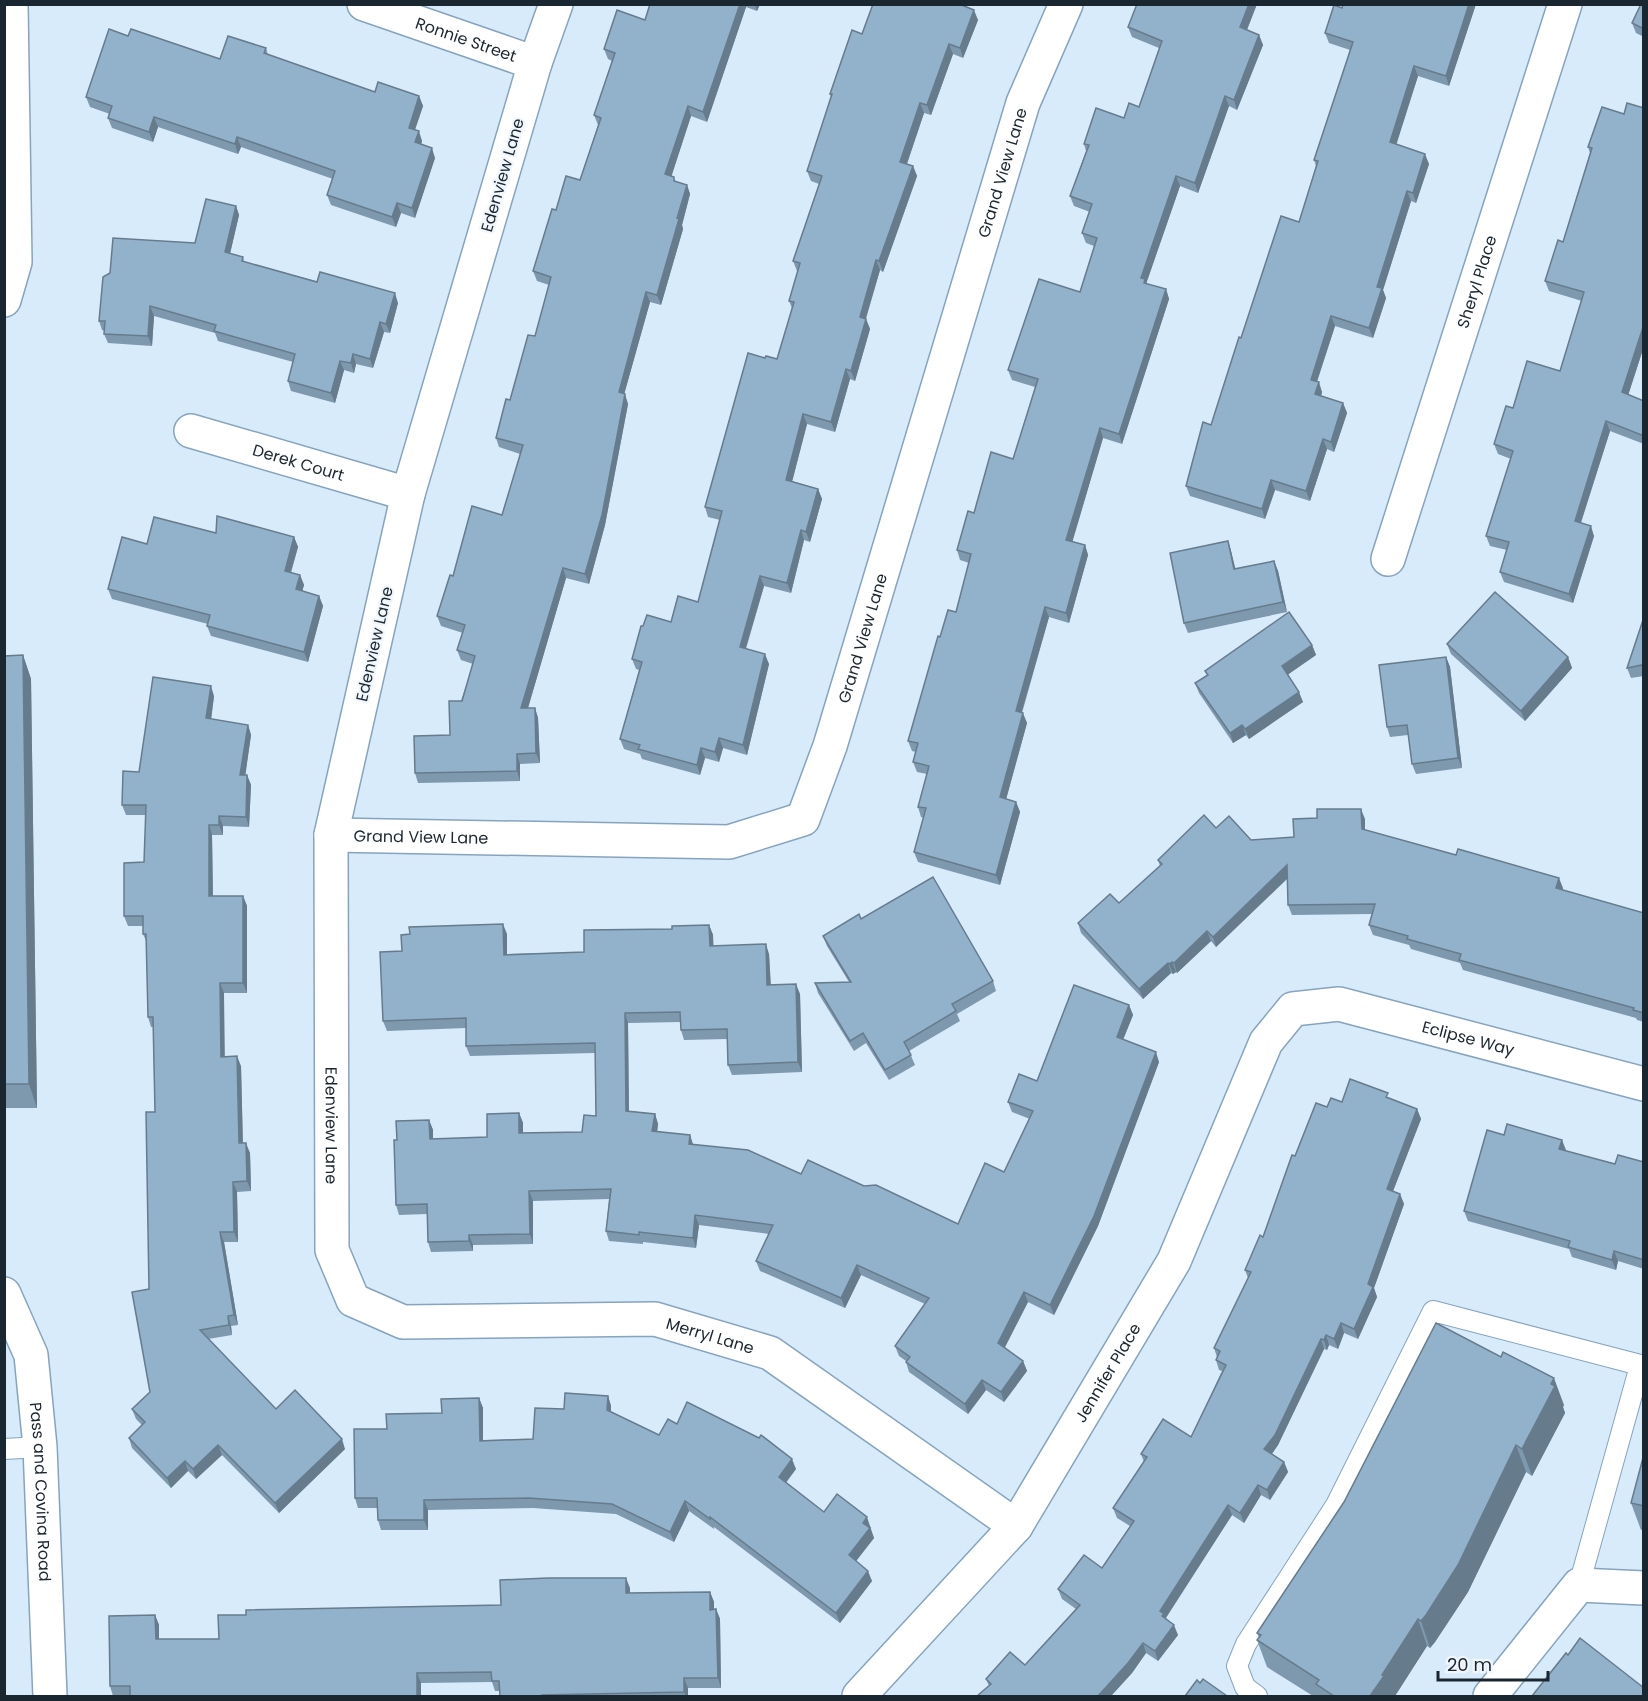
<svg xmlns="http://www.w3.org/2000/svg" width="1648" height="1701" font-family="Poppins,sans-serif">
<rect width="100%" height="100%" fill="#d8ebfb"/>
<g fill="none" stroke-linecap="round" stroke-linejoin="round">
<!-- lane casing -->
<g stroke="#86a4bd" stroke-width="22">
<g id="lane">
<path d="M 4,1449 L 40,1447"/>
<path d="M 1579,1585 L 1640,1366"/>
<path d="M 1257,1696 L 1245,1687 L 1237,1666 L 1246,1644 L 1336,1505 L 1433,1311 L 1644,1366"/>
</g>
</g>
<!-- street casing -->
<g stroke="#86a4bd" stroke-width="36">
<g id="street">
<path id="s1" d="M 364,4 L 535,63"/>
<path id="s2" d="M 556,4 L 535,63 L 408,494 L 331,835 L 332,1250 L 353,1300 L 403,1322 L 655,1319 L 770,1353 L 1016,1526"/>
<path id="s3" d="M 191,431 L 408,494"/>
<path id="s4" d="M 1388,559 L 1565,4"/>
<path id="s5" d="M 331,835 L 729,842 L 803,819 L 830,746 L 1023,103 L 1066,4"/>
<path id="s6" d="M 859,1696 L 1016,1526 L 1174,1261 L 1266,1042 L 1293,1009 L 1339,1004 L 1644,1084"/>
<path d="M 1490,1696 L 1579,1585 L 1644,1588"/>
</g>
</g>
<!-- secondary casing -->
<g stroke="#86a4bd" stroke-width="36">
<g id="secondary">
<path d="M 4,300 L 15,262 L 11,4"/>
<path id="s7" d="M 4,1294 L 31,1355 L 40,1447 L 50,1696"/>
</g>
</g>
<!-- lane -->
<use href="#lane" stroke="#fff" stroke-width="20"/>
<!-- street -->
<use href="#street" stroke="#fff" stroke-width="33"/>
<!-- secondary -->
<use href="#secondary" stroke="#fff" stroke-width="33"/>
</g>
<!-- wall -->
<g fill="#7e98ae">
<path d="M 650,4 L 760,4 L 757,11 L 746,7 L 707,122 L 691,116 L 671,176 L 676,181 L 687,185 L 690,194 L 682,225 L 683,229 L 661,305 L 650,302 L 624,394 L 628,404 L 605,525 L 589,584 L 566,578 L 528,708 L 535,708 L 538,718 L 540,763 L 520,764 L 520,781 L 418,783 L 415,773 L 450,735 L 473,664 L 461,660 L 457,650 L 463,633 L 441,626 L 437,616 L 453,576 L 502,515 L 520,454 L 499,447 L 496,438 L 535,336 L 549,285 L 537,281 L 533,271 L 556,210 L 580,180 L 598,125 L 594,115 L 612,61 L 608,59 L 604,49 L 645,20 Z"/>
<path d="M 1137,4 L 1257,4 L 1247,30 L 1259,35 L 1263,45 L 1237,110 L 1229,106 L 1198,193 L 1180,186 L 1146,284 L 1166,289 L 1169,299 L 1122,444 L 1103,438 L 1072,541 L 1085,545 L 1088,555 L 1069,623 L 1049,617 L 1022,713 L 1027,723 L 1006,799 L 1016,802 L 1020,812 L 1000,885 L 918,862 L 914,852 L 924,818 L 921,817 L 918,807 L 927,774 L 917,772 L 913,762 L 916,752 L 912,751 L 908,741 L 940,637 L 956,612 L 969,563 L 960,560 L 957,550 L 974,513 L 1013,459 L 1035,387 L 1012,380 L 1008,370 L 1080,292 L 1094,246 L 1086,243 L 1082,233 L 1090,212 L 1074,206 L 1070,196 L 1086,151 L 1084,144 L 1124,118 L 1139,107 L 1159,48 L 1132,37 L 1128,27 Z"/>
<path d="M 1343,4 L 1476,4 L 1449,86 L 1418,76 L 1396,144 L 1429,164 L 1416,203 L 1411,201 L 1383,290 L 1386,298 L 1373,338 L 1335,326 L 1317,382 L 1322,392 L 1321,396 L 1343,403 L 1347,413 L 1334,452 L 1327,449 L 1310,501 L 1275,490 L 1265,519 L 1190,496 L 1186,486 L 1211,425 L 1241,338 L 1299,222 L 1316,166 L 1314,160 L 1350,50 L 1329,43 L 1325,33 L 1342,8 Z"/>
<path d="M 1644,4 L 1644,37 L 1636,33 L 1632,23 Z"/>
<path d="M 963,6 L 978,20 L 963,58 L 953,54 L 931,115 L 924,113 L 907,164 L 913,166 L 917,176 L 883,272 L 880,270 L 866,319 L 870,329 L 855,381 L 850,379 L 835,432 L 807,424 L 792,481 L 818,489 L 822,499 L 810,542 L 804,540 L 791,593 L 764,586 L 746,649 L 769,664 L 747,755 L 723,748 L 719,762 L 705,758 L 700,775 L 642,759 L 640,754 L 624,749 L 620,739 L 639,670 L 636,669 L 632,659 L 643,626 L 671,622 L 698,602 L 720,520 L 708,517 L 705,507 L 765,358 L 777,359 L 792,308 L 789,301 L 798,271 L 797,271 L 793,261 L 819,184 L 811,181 L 807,171 L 831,97 L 830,94 L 862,34 Z"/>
<path d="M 128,36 L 220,59 L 266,48 L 268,55 L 375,92 L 419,96 L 423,106 L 415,130 L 422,141 L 421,144 L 435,158 L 415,218 L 401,213 L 396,227 L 331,205 L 327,195 L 333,179 L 241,147 L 238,154 L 158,127 L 153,142 L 112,128 L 108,118 L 110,114 L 90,107 L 86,97 Z"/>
<path d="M 1644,108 L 1644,346 L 1628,395 L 1644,401 L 1644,444 L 1610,431 L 1581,523 L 1594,536 L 1573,603 L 1504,582 L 1500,572 L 1507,550 L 1490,546 L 1486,536 L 1511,459 L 1498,454 L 1494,444 L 1513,408 L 1560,371 L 1582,301 L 1549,291 L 1545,281 L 1563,242 L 1590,153 L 1588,147 L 1624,114 Z"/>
<path d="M 236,206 L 239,215 L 230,254 L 243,257 L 244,262 L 398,303 L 390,333 L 384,332 L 373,368 L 356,364 L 354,373 L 344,370 L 335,403 L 291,391 L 288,381 L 293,362 L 218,341 L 215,333 L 154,316 L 152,346 L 108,343 L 104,334 L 105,331 L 102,330 L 99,321 L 195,243 Z"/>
<path d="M 216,533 L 294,537 L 298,547 L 291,573 L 300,575 L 304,585 L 302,591 L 319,596 L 323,606 L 308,662 L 211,636 L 207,626 L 208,624 L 112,599 L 108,589 L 147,544 Z"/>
<path d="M 1228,541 L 1231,551 L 1235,569 L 1274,561 L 1278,571 L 1287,612 L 1188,633 L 1184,623 Z"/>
<path d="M 1644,617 L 1644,676 L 1631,678 L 1627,668 Z"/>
<path d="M 1447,644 L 1568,657 L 1572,668 L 1525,721 L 1451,654 Z"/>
<path d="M 1312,645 L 1316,655 L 1288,674 L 1303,702 L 1249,739 L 1246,735 L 1233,743 L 1199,693 L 1195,683 L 1207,675 L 1205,671 Z"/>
<path d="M 23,655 L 31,679 L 37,1108 L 4,1108 L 4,656 Z"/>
<path d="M 1446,657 L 1450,667 L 1462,768 L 1416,774 L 1412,764 L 1408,735 L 1390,737 L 1387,727 Z"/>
<path d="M 214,696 L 211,719 L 248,725 L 251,735 L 245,775 L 247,775 L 251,785 L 249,827 L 223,826 L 223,835 L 212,835 L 213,896 L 243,896 L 247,906 L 247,993 L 224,993 L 224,1057 L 241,1066 L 243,1143 L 250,1153 L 251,1191 L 237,1192 L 238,1242 L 224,1242 L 238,1325 L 231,1326 L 232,1335 L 208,1339 L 276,1409 L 345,1449 L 279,1513 L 222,1455 L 196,1479 L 188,1471 L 171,1488 L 132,1448 L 129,1438 L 142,1425 L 136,1419 L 132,1409 L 150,1392 L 149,1289 L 155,1112 L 153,1027 L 151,1027 L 148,1017 L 147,943 L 143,934 L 143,926 L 128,926 L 124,916 L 144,862 L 146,815 L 126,815 L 122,805 L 139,772 Z"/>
<path d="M 1365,819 L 1365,830 L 1563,888 L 1562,890 L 1644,913 L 1644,1022 L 1637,1020 L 1636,1018 L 1463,970 L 1460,963 L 1411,949 L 1409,945 L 1373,935 L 1369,925 L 1372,914 L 1292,915 L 1288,905 L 1288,878 L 1216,947 L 1211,941 L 1177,973 L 1176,972 L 1173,974 L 1171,973 L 1143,999 L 1081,933 L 1078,923 L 1119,903 L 1160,866 L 1158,860 L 1216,828 L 1251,840 L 1294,837 Z"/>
<path d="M 861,919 L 993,981 L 996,991 L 957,1014 L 960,1021 L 909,1051 L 915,1065 L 889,1080 L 866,1043 L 854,1051 L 818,993 L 815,983 L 849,982 L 827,946 L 823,936 Z"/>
<path d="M 709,925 L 713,935 L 713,946 L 769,954 L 771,985 L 800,994 L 802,1072 L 732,1075 L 728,1065 L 727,1039 L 684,1040 L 681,1030 L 681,1022 L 628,1023 L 629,1111 L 655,1114 L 658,1124 L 657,1132 L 690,1135 L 693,1144 L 801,1174 L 864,1186 L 958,1224 L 1004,1172 L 1030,1119 L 1012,1112 L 1008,1102 L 1037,1081 L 1129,1005 L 1133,1015 L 1123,1040 L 1159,1062 L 1098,1226 L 1054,1315 L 1028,1302 L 1005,1347 L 1023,1361 L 1027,1371 L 1004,1402 L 986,1390 L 968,1414 L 909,1372 L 906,1362 L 906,1361 L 899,1356 L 895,1346 L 925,1304 L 861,1275 L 845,1308 L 760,1271 L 756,1261 L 769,1234 L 699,1225 L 696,1248 L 643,1242 L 643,1244 L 609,1241 L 606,1231 L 609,1199 L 533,1201 L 533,1244 L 473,1245 L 473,1251 L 431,1252 L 428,1242 L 427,1214 L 399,1215 L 396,1205 L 397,1140 L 429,1120 L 433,1130 L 433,1139 L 487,1137 L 519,1113 L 523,1123 L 523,1133 L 582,1132 L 596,1116 L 595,1053 L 470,1056 L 466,1046 L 466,1028 L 387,1031 L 383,1021 L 402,951 L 507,934 L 507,954 L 584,952 L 672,929 Z"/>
<path d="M 1390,1098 L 1417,1109 L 1421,1119 L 1393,1191 L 1400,1194 L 1404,1204 L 1374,1288 L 1377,1297 L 1358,1339 L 1344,1333 L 1338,1349 L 1329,1345 L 1327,1350 L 1324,1349 L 1278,1445 L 1272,1454 L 1284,1462 L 1288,1472 L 1270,1500 L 1261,1495 L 1244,1523 L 1232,1515 L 1166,1618 L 1178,1635 L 1158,1661 L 1146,1653 L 1132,1673 L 1111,1696 L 977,1696 L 989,1686 L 986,1679 L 1025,1665 L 1076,1609 L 1062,1599 L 1058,1589 L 1102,1568 L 1130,1526 L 1117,1518 L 1113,1508 L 1144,1462 L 1141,1454 L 1191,1437 L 1222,1371 L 1219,1370 L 1216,1360 L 1217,1357 L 1214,1348 L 1248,1278 L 1245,1270 L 1263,1237 L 1295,1156 L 1327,1107 L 1342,1102 Z"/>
<path d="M 1504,1135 L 1562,1140 L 1565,1151 L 1615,1164 L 1644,1162 L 1644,1269 L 1618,1261 L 1616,1270 L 1572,1257 L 1569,1249 L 1468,1221 L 1464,1211 Z"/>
<path d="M 608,1396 L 611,1406 L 611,1412 L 659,1435 L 677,1424 L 796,1469 L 786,1483 L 824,1512 L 871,1527 L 870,1529 L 874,1538 L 856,1561 L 872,1581 L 840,1623 L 714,1527 L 714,1529 L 689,1511 L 674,1542 L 616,1514 L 533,1508 L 428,1510 L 428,1530 L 381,1530 L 378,1520 L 377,1508 L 358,1508 L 355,1498 L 387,1429 L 442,1413 L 479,1398 L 483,1408 L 483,1440 L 533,1439 L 564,1409 Z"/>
<path d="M 1564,1405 L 1563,1407 L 1565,1413 L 1532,1476 L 1526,1472 L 1468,1592 L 1435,1642 L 1430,1648 L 1427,1646 L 1395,1696 L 1313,1696 L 1267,1667 L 1257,1640 L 1259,1638 L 1257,1633 Z"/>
<path d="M 1644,1454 L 1644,1530 L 1641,1530 L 1631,1503 Z"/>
<path d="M 630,1588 L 630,1593 L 710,1592 L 714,1602 L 714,1610 L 716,1609 L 720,1619 L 721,1688 L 688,1688 L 688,1696 L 500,1696 L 500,1691 L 495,1691 L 492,1682 L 421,1683 L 421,1696 L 113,1696 L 110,1686 L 155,1615 L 159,1625 L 159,1639 L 219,1639 L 246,1615 L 501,1605 Z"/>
</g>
<!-- shaded-wall -->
<g fill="#667c8d">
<path d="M 740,4 L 746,4 L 746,7 L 707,122 L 703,112 Z"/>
<path d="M 755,4 L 760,4 L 757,11 Z"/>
<path d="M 1249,4 L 1257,4 L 1244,37 L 1240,27 Z"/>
<path d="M 1469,4 L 1476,4 L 1449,86 L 1446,76 Z"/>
<path d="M 974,10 L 978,20 L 963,58 L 960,48 Z"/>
<path d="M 1259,35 L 1263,45 L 1237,110 L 1234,100 Z"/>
<path d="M 949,44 L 953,54 L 931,115 L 927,105 Z"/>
<path d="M 1414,66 L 1418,76 L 1394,152 L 1390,142 Z"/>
<path d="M 419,96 L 423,106 L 412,138 L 409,128 Z"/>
<path d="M 1225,96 L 1229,106 L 1198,193 L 1195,183 Z"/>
<path d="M 920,103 L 924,113 L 904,172 L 900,162 Z"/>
<path d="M 688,106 L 691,116 L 669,184 L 665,174 Z"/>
<path d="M 154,117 L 158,127 L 153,142 L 149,132 Z"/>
<path d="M 419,131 L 422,141 L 419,152 L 415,142 Z"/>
<path d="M 237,137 L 241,147 L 238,154 L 235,144 Z"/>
<path d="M 432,148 L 435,158 L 415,218 L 412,208 Z"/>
<path d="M 1425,154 L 1429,164 L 1416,203 L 1413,193 Z"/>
<path d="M 913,166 L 917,176 L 883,272 L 879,261 Z"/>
<path d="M 1176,176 L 1180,186 L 1146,284 L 1149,289 L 1141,278 Z"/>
<path d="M 687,185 L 690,194 L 682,225 L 683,229 L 661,305 L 657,295 Z"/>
<path d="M 1407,191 L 1411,201 L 1383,290 L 1386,298 L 1373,338 L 1369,328 L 1377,287 Z"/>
<path d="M 397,203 L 401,213 L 396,227 L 392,217 Z"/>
<path d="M 236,206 L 239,215 L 228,262 L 225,252 Z"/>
<path d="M 876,260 L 880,270 L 863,327 L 860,317 Z"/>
<path d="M 1166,289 L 1169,299 L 1122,444 L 1119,434 Z"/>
<path d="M 646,292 L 650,302 L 622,402 L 619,392 Z"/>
<path d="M 395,293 L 398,303 L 390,333 L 386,324 Z"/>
<path d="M 150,306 L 154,316 L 152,346 L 148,336 Z"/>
<path d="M 1331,316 L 1335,326 L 1314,390 L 1311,380 Z"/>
<path d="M 866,319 L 870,329 L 855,381 L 851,371 Z"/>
<path d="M 380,322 L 384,332 L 373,368 L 370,359 Z"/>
<path d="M 1644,324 L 1644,346 L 1626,402 L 1622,392 Z"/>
<path d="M 353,354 L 356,364 L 354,373 L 351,363 Z"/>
<path d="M 340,361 L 344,370 L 335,403 L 331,393 Z"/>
<path d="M 846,369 L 850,379 L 835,432 L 831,422 Z"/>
<path d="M 1319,382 L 1322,392 L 1319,404 L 1315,394 Z"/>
<path d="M 625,394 L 628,404 L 605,525 L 589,584 L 585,574 Z"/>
<path d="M 1343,403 L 1347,413 L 1334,452 L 1331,442 Z"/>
<path d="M 803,414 L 807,424 L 790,490 L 786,480 Z"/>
<path d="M 1606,421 L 1610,431 L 1578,531 L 1575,521 Z"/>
<path d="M 1100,428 L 1103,438 L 1070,550 L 1066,540 Z"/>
<path d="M 1323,439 L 1327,449 L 1310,501 L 1306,491 Z"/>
<path d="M 1271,480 L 1275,490 L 1265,519 L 1262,509 Z"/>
<path d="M 818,489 L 822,499 L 810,542 L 806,532 Z"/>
<path d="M 1591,526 L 1594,536 L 1573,603 L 1569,594 Z"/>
<path d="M 801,530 L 804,540 L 791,593 L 787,583 Z"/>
<path d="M 294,537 L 298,547 L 288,581 L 285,571 Z"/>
<path d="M 1228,541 L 1231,551 L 1238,579 L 1234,569 Z"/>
<path d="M 1085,545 L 1088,555 L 1069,623 L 1066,613 Z"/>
<path d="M 1274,561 L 1278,571 L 1287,612 L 1283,602 Z"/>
<path d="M 563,568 L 566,578 L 525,718 L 521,708 Z"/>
<path d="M 300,575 L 304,585 L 300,599 L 296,589 Z"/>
<path d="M 760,576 L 764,586 L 743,657 L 740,647 Z"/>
<path d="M 319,596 L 323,606 L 308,662 L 304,652 Z"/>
<path d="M 1045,607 L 1049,617 L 1019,721 L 1016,711 Z"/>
<path d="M 1312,645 L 1316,655 L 1286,676 L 1282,666 Z"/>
<path d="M 765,654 L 769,664 L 747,755 L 743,745 Z"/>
<path d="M 23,655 L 31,679 L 37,1108 L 29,1084 Z"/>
<path d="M 1446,657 L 1450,667 L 1462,768 L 1458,758 Z"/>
<path d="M 1568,657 L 1572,668 L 1525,721 L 1521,711 Z"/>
<path d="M 211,686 L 214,696 L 210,728 L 206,718 Z"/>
<path d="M 1299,692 L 1303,702 L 1249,739 L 1245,729 Z"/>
<path d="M 535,708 L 538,718 L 540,763 L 536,753 Z"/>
<path d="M 1023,713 L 1027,723 L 1004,807 L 1000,797 Z"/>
<path d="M 248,725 L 251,735 L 244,785 L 240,775 Z"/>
<path d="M 1242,725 L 1246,735 L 1233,743 L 1230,733 Z"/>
<path d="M 719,738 L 723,748 L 719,762 L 715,752 Z"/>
<path d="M 701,748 L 705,758 L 700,775 L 697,765 Z"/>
<path d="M 517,754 L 520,764 L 520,781 L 517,771 Z"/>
<path d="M 247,775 L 251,785 L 249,827 L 246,817 Z"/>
<path d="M 1016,802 L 1020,812 L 1000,885 L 996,875 Z"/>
<path d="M 1361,809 L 1365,819 L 1365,839 L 1362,829 Z"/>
<path d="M 219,816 L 223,826 L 223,835 L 219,825 Z"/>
<path d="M 209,825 L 212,835 L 213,906 L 209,896 Z"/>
<path d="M 1287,865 L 1291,875 L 1216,947 L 1213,937 Z"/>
<path d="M 1559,878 L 1563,888 L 1560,898 L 1556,888 Z"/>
<path d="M 243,896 L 247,906 L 247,993 L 243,983 Z"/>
<path d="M 503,924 L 507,934 L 507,964 L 504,955 Z"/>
<path d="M 709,925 L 713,935 L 714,956 L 710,946 Z"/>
<path d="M 1207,931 L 1211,941 L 1177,973 L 1174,963 Z"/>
<path d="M 766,944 L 769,954 L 771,995 L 767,985 Z"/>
<path d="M 1172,962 L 1176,972 L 1173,974 L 1169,964 Z"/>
<path d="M 1168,963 L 1171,973 L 1143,999 L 1139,989 Z"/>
<path d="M 220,983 L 224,993 L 225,1067 L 221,1057 Z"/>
<path d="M 796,984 L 800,994 L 802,1072 L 798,1062 Z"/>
<path d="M 1129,1005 L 1133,1015 L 1120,1047 L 1117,1037 Z"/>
<path d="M 625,1013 L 628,1023 L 629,1121 L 626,1111 Z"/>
<path d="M 1156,1052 L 1159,1062 L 1098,1226 L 1054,1315 L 1050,1305 Z"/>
<path d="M 237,1056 L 241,1066 L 243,1153 L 239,1143 Z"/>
<path d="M 1417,1109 L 1421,1119 L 1390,1199 L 1387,1189 Z"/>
<path d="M 519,1113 L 523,1123 L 523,1143 L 519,1133 Z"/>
<path d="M 655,1114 L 658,1124 L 656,1141 L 652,1131 Z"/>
<path d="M 429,1120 L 433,1130 L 433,1149 L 430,1139 Z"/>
<path d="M 690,1135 L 693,1145 L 689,1144 Z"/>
<path d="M 1562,1140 L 1566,1150 L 1563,1159 L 1559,1149 Z"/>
<path d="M 246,1143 L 250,1153 L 251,1191 L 247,1181 Z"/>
<path d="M 233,1182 L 237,1192 L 238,1242 L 234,1232 Z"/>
<path d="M 529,1191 L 533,1201 L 533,1244 L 530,1234 Z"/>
<path d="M 1400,1194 L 1404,1204 L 1374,1288 L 1377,1297 L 1358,1339 L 1354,1329 L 1368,1284 Z"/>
<path d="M 695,1215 L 699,1225 L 696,1248 L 693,1238 Z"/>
<path d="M 220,1232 L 224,1242 L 238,1325 L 234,1315 Z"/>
<path d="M 469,1235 L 473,1245 L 473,1251 L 469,1241 Z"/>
<path d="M 1614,1251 L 1618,1261 L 1616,1270 L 1612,1260 Z"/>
<path d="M 857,1265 L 861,1275 L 845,1308 L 841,1298 Z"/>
<path d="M 1024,1292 L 1028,1302 L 1002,1353 L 998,1343 Z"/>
<path d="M 228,1316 L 231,1326 L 232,1335 L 229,1325 Z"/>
<path d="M 1341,1323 L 1344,1333 L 1338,1349 L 1334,1339 Z"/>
<path d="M 1326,1335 L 1329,1345 L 1327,1350 L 1324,1340 Z"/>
<path d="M 1321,1339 L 1324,1349 L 1278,1445 L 1268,1459 L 1264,1449 Z"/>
<path d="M 1023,1361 L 1027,1371 L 1004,1402 L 1001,1392 Z"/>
<path d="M 1554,1378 L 1564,1405 L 1563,1407 L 1565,1413 L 1532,1476 L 1522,1449 Z"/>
<path d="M 982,1380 L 986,1390 L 968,1414 L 965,1404 Z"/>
<path d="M 608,1396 L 611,1406 L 611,1420 L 607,1410 Z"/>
<path d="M 479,1398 L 483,1408 L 483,1451 L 480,1441 Z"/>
<path d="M 342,1439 L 345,1449 L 279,1513 L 275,1503 Z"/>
<path d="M 218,1445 L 222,1455 L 196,1479 L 193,1469 Z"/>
<path d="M 1516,1445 L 1526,1472 L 1468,1592 L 1435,1642 L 1430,1648 L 1421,1621 Z"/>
<path d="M 792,1459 L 796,1469 L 782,1487 L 779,1477 Z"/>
<path d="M 185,1461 L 188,1471 L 171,1488 L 167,1478 Z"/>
<path d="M 1284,1462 L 1288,1472 L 1270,1500 L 1267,1490 Z"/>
<path d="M 1258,1485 L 1261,1495 L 1244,1523 L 1240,1513 Z"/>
<path d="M 424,1500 L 428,1510 L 428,1530 L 424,1520 Z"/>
<path d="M 685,1501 L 689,1511 L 674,1542 L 670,1532 Z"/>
<path d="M 1228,1505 L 1232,1515 L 1165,1619 L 1167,1624 L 1160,1611 Z"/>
<path d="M 867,1517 L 874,1538 L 853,1565 L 849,1555 L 863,1523 Z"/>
<path d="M 868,1571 L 872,1581 L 840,1623 L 836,1613 Z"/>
<path d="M 626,1578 L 630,1588 L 630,1603 L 626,1593 Z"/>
<path d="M 710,1592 L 714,1602 L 714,1620 L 710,1610 Z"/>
<path d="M 716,1609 L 720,1619 L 721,1688 L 718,1678 Z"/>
<path d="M 155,1615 L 159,1625 L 159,1649 L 156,1639 Z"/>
<path d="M 1418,1619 L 1427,1646 L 1395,1696 L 1370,1696 L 1382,1675 Z"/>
<path d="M 1174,1625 L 1178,1635 L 1158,1661 L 1155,1651 Z"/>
<path d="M 1143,1643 L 1146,1653 L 1132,1673 L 1111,1696 L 1098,1696 Z"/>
<path d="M 417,1673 L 421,1683 L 421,1696 L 417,1696 Z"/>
<path d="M 684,1678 L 688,1688 L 688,1696 L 686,1696 L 684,1692 Z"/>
</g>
<!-- building -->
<g fill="#92b1ca" stroke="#667c8d" stroke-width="1.5">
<path d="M 650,4 L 740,4 L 703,112 L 688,106 L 665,174 L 674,177 L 674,181 L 687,185 L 677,218 L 679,219 L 657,295 L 646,292 L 619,392 L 625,394 L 602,515 L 585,574 L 563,568 L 521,708 L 535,708 L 536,753 L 517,754 L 517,771 L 415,773 L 414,736 L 450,735 L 449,701 L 462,701 L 475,656 L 457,650 L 465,625 L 437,616 L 450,575 L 453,576 L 472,506 L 502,515 L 523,445 L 496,438 L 506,399 L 510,400 L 528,335 L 535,336 L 551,277 L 533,271 L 552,209 L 556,210 L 566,176 L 580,180 L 601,118 L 594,115 L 615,53 L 604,49 L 617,10 L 645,20 Z"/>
<path d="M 873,4 L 959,4 L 974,10 L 960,48 L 949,44 L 927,105 L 920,103 L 900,162 L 913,166 L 879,261 L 876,260 L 860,317 L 866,319 L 851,371 L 846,369 L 831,422 L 803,414 L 786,480 L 818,489 L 806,532 L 801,530 L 787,583 L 760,576 L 740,647 L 765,654 L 743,745 L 719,738 L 715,752 L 701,748 L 697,765 L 638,749 L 640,745 L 620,739 L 642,662 L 632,659 L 641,626 L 643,626 L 647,615 L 671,622 L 678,596 L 698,602 L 722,511 L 705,507 L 748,353 L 765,358 L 766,356 L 777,359 L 794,302 L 789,301 L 800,263 L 793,261 L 822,176 L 807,171 L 832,94 L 830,94 L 852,30 L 862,34 Z"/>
<path d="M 1137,4 L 1249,4 L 1240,27 L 1259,35 L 1234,100 L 1225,96 L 1195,183 L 1176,176 L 1141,278 L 1145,279 L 1144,283 L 1166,289 L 1119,434 L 1100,428 L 1066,540 L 1085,545 L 1066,613 L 1045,607 L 1016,711 L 1023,713 L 1000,797 L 1016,802 L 996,875 L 914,852 L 926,808 L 918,807 L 929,766 L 913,762 L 918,743 L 908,741 L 938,636 L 940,637 L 948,610 L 956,612 L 971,554 L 957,550 L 968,511 L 974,513 L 991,452 L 1013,459 L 1038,379 L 1008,370 L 1039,279 L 1080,292 L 1097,238 L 1082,233 L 1092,204 L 1070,196 L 1089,145 L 1084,144 L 1096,108 L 1124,118 L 1129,103 L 1139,107 L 1162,41 L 1128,27 Z"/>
<path d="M 1343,4 L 1469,4 L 1446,76 L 1414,66 L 1390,142 L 1425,154 L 1413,193 L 1407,191 L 1377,287 L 1382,288 L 1369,328 L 1331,316 L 1311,380 L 1319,382 L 1315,394 L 1343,403 L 1331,442 L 1323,439 L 1306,491 L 1271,480 L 1262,509 L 1186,486 L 1203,422 L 1211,425 L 1239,337 L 1241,338 L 1281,216 L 1299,222 L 1318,161 L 1314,160 L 1353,42 L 1325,33 L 1334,5 L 1342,8 Z"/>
<path d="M 1641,4 L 1644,4 L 1644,29 L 1632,23 Z"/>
<path d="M 109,29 L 128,36 L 131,29 L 220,59 L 228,36 L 266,48 L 264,53 L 375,92 L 378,82 L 419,96 L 409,128 L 419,131 L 415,142 L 432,148 L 412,208 L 397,203 L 392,217 L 327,195 L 335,171 L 237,137 L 235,144 L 154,117 L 149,132 L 108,118 L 112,106 L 86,97 Z"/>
<path d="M 1627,103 L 1644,108 L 1644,324 L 1622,392 L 1644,401 L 1644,436 L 1606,421 L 1575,521 L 1591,526 L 1569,594 L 1500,572 L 1509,542 L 1486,536 L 1513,451 L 1494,444 L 1506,406 L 1513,408 L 1527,361 L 1560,371 L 1584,292 L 1545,281 L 1558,240 L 1563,242 L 1592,148 L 1588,147 L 1602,107 L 1624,114 Z"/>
<path d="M 206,199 L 236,206 L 225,252 L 243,257 L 242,261 L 317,282 L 320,272 L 395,293 L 386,324 L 380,322 L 370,359 L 353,354 L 351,363 L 340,361 L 331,393 L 288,381 L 295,354 L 214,331 L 216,325 L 150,306 L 148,336 L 104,334 L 105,321 L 99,321 L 103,277 L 110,273 L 113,238 L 195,243 Z"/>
<path d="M 217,516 L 294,537 L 285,571 L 300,575 L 296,589 L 319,596 L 304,652 L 207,626 L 210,615 L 108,589 L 122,537 L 147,544 L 154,517 L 216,533 Z"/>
<path d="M 1228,541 L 1234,569 L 1274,561 L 1283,602 L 1184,623 L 1170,553 Z"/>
<path d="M 1495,592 L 1568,657 L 1521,711 L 1447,644 Z"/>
<path d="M 1289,612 L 1312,645 L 1282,666 L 1299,692 L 1245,729 L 1242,725 L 1230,733 L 1195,683 L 1208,675 L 1205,671 Z"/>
<path d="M 1644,617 L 1644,673 L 1642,665 L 1627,668 Z"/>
<path d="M 23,655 L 29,1084 L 4,1084 L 4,656 Z"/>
<path d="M 1446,657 L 1458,758 L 1412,764 L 1407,725 L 1387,727 L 1379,665 Z"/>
<path d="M 153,677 L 211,686 L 206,718 L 248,725 L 240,775 L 247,775 L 246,817 L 219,816 L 219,825 L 209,825 L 209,896 L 243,896 L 243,983 L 220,983 L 221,1057 L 237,1056 L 239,1143 L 246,1143 L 247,1181 L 233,1182 L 234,1232 L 220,1232 L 234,1315 L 228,1316 L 229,1325 L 200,1330 L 276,1409 L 295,1390 L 342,1439 L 275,1503 L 218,1445 L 193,1469 L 185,1461 L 167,1478 L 129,1438 L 145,1422 L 132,1409 L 150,1392 L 132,1292 L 149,1289 L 146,1112 L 155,1112 L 153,1017 L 148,1017 L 146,934 L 143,934 L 143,916 L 124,916 L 124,863 L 144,862 L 146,805 L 122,805 L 123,771 L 139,772 Z"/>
<path d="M 1317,809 L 1361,809 L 1362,829 L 1456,855 L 1458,849 L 1559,878 L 1556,888 L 1644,913 L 1644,1013 L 1633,1010 L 1634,1008 L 1459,960 L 1461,954 L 1407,939 L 1408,936 L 1369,925 L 1375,904 L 1288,905 L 1287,865 L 1213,937 L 1207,931 L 1174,963 L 1172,962 L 1169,964 L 1168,963 L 1139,989 L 1078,923 L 1110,894 L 1119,903 L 1162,864 L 1158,860 L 1204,815 L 1216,828 L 1229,816 L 1251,840 L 1294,837 L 1293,819 L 1317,818 Z"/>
<path d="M 933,877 L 993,981 L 952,1004 L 956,1011 L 904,1042 L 911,1055 L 885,1070 L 863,1033 L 850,1041 L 815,983 L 851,982 L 823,936 L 859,914 L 861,919 Z"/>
<path d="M 503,924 L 504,955 L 584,952 L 584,930 L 672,929 L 672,926 L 709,925 L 710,946 L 766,944 L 767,985 L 796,984 L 798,1062 L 728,1065 L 727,1029 L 681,1030 L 680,1012 L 625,1013 L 626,1111 L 655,1114 L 652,1131 L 690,1135 L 689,1144 L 748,1150 L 801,1174 L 808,1160 L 864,1186 L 876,1185 L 958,1224 L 985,1163 L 1004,1172 L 1033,1111 L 1008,1102 L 1019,1074 L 1037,1081 L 1074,985 L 1129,1005 L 1117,1037 L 1156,1052 L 1094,1216 L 1050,1305 L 1024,1292 L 998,1343 L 1023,1361 L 1001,1392 L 982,1380 L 965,1404 L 906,1362 L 910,1357 L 895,1346 L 929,1298 L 857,1265 L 841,1298 L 756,1261 L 773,1225 L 695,1215 L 693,1238 L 639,1232 L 639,1235 L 606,1231 L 611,1189 L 529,1191 L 530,1234 L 469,1235 L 469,1241 L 428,1242 L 427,1204 L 396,1205 L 394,1140 L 397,1140 L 396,1121 L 429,1120 L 430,1139 L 487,1137 L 487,1114 L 519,1113 L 519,1133 L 582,1132 L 584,1115 L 596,1116 L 595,1043 L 466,1046 L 466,1018 L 383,1021 L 380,952 L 402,951 L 401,935 L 410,934 L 409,927 Z"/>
<path d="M 1350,1079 L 1388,1093 L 1386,1097 L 1417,1109 L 1387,1189 L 1400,1194 L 1368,1284 L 1373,1287 L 1354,1329 L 1341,1323 L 1334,1339 L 1326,1335 L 1324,1340 L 1321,1339 L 1275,1435 L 1264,1449 L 1284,1462 L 1267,1490 L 1258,1485 L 1240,1513 L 1228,1505 L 1160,1611 L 1164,1614 L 1162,1616 L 1174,1625 L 1155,1651 L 1143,1643 L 1128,1663 L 1098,1696 L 977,1696 L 991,1684 L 986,1679 L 1010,1652 L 1025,1665 L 1080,1605 L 1058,1589 L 1084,1555 L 1102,1568 L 1134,1521 L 1113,1508 L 1147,1457 L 1141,1454 L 1163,1419 L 1191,1437 L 1226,1365 L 1216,1360 L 1220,1351 L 1214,1348 L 1251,1272 L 1245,1270 L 1260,1235 L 1263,1237 L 1292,1155 L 1295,1156 L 1316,1103 L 1327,1107 L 1331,1098 L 1342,1102 Z"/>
<path d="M 1507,1124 L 1562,1140 L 1559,1149 L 1615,1164 L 1618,1155 L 1644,1162 L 1644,1260 L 1614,1251 L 1612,1260 L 1568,1247 L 1570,1241 L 1464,1211 L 1487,1130 L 1504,1135 Z"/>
<path d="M 1436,1323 L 1501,1357 L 1503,1352 L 1554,1378 L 1551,1384 L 1555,1386 L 1522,1449 L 1516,1445 L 1458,1565 L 1426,1615 L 1421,1621 L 1418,1619 L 1382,1675 L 1384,1676 L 1370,1696 L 1334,1696 L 1316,1684 L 1319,1680 L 1257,1640 L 1261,1635 L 1257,1633 L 1344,1502 Z"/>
<path d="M 565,1393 L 608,1396 L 607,1410 L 659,1435 L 668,1419 L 677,1424 L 687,1402 L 759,1438 L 761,1435 L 792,1459 L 779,1477 L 824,1512 L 837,1494 L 867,1517 L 863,1523 L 870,1528 L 849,1555 L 868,1571 L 836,1613 L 710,1517 L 710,1519 L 685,1501 L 670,1532 L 612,1504 L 529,1498 L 424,1500 L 424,1520 L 378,1520 L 377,1498 L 355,1498 L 354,1429 L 387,1429 L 386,1414 L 442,1413 L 441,1399 L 479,1398 L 480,1441 L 533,1439 L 535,1408 L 564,1409 Z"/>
<path d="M 1644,1454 L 1644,1506 L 1631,1503 Z"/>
<path d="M 548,1578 L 626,1578 L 626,1593 L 710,1592 L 710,1610 L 716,1609 L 718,1678 L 684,1678 L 684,1692 L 542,1695 L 542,1696 L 500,1696 L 499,1681 L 492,1681 L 491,1672 L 417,1673 L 417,1696 L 130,1696 L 130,1686 L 110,1686 L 109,1616 L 155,1615 L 156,1639 L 219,1639 L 218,1615 L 246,1615 L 246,1610 L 501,1605 L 500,1580 Z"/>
<path d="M 1580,1638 L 1644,1688 L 1644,1696 L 1532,1696 L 1566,1653 L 1568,1655 Z"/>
<path d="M 1203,1679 L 1227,1696 L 1185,1696 L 1197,1680 L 1200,1683 Z"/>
</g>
<g text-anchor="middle" stroke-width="4.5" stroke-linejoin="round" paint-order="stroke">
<!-- street labels -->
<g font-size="16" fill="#1b2730" stroke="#f0f6fb">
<text dy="6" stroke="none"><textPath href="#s1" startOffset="108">Ronnie Street</textPath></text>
<text dy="6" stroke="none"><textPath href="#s5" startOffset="1152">Grand View Lane</textPath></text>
<text transform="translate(502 175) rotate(-74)" y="6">Edenview Lane</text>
<text dy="6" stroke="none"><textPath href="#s4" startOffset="291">Sheryl Place</textPath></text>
<text dy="6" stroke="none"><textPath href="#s3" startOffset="112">Derek Court</textPath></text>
<text dy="6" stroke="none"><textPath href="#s5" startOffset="666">Grand View Lane</textPath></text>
<text transform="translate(374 644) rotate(-77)" y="6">Edenview Lane</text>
<text dy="6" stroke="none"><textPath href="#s5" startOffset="90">Grand View Lane</textPath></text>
<text dy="6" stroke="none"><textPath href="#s6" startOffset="1000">Eclipse Way</textPath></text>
<text dy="6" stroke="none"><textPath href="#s2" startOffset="1152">Edenview Lane</textPath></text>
<text dy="6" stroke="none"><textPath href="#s2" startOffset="1695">Merryl Lane</textPath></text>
<text dy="6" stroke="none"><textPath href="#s6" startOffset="410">Jennifer Place</textPath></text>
<text dy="6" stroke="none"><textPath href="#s7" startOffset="204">Pass and Covina Road</textPath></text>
</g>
</g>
<!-- border -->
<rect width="1648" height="1701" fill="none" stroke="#1b2730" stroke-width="12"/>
<!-- scale -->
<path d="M1438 1671v9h110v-9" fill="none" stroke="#1b2730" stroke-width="3"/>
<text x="1447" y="1671" font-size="18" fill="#1b2730" stroke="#f0f6fb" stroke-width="4.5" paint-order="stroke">20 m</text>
</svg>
